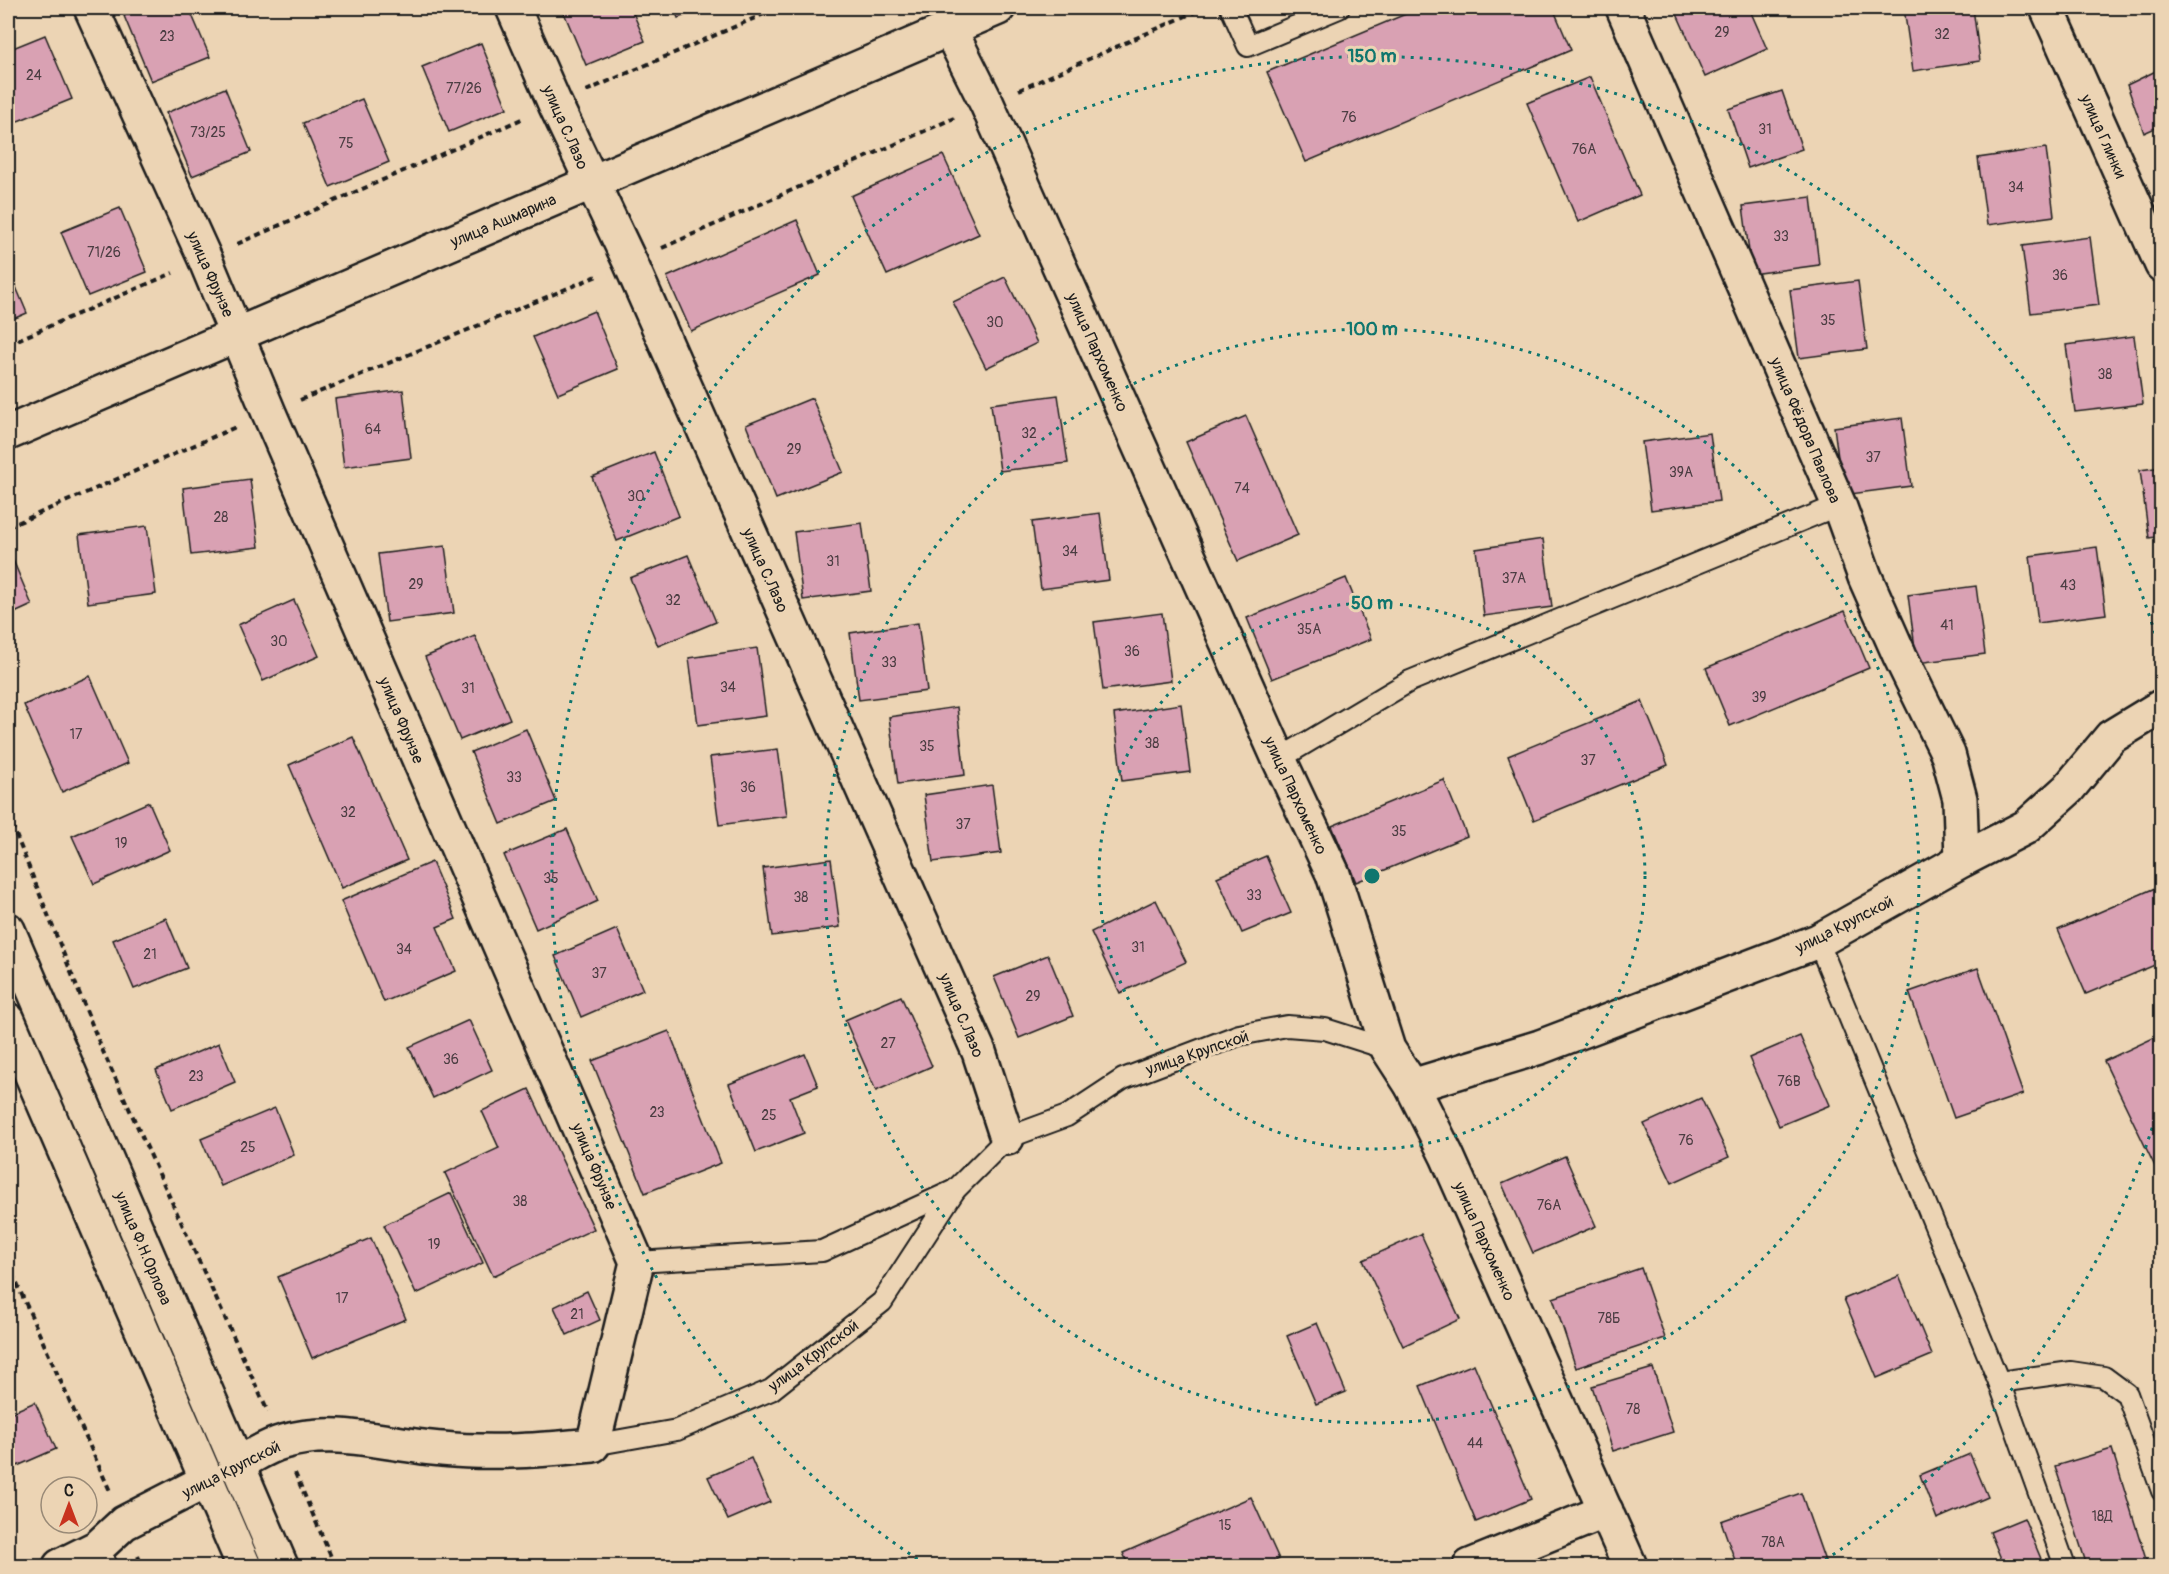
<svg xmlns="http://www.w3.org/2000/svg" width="2169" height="1574" font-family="Pangolin,sans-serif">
<rect width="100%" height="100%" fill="#ecd4b4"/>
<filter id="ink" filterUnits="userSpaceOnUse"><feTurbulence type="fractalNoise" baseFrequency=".0167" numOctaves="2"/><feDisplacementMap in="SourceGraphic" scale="12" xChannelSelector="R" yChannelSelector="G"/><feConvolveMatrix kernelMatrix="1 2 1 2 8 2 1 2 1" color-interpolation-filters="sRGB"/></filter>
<g filter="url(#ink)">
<!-- building -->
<g fill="#d9a1b3" stroke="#1c1c1c" stroke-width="1.5">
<path d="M 145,8 L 189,8 L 210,57 L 151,81 L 124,16 Z"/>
<path d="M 562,8 L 631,8 L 645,41 L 586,65 Z"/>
<path d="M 674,8 L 704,8 L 678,18 Z"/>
<path d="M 1420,8 L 1553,8 L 1571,50 L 1306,162 L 1267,72 Z"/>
<path d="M 1692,8 L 1749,8 L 1767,49 L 1705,77 L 1677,14 Z"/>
<path d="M 1904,8 L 1973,8 L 1980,61 L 1913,71 Z"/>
<path d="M 45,35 L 72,99 L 13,123 L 8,111 L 8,50 Z"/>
<path d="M 481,43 L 507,108 L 449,132 L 422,67 Z"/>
<path d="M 2162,68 L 2162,125 L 2144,133 L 2127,85 Z"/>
<path d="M 1590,77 L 1640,195 L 1578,222 L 1527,103 Z"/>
<path d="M 225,88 L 251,152 L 192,176 L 166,113 Z"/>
<path d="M 1782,91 L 1802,149 L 1748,168 L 1728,109 Z"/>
<path d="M 362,99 L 389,162 L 330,187 L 303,123 Z"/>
<path d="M 2046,148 L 2054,216 L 1987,225 L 1978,158 Z"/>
<path d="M 943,155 L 979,234 L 887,275 L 851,196 Z"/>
<path d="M 1811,197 L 1819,265 L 1752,274 L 1743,206 Z"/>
<path d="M 120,208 L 147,272 L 88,296 L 61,232 Z"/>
<path d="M 797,220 L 820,275 L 691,331 L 667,277 Z"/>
<path d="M 2090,237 L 2099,305 L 2031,313 L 2022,246 Z"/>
<path d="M 8,268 L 27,313 L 8,321 Z"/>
<path d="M 1005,277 L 1037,343 L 986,368 L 953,302 Z"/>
<path d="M 1858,281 L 1867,349 L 1799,358 L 1790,290 Z"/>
<path d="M 594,311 L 618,369 L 558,394 L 533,337 Z"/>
<path d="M 2134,336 L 2143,404 L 2075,412 L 2066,345 Z"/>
<path d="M 403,390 L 411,458 L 344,467 L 335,399 Z"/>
<path d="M 1058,395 L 1068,463 L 1000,471 L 991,404 Z"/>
<path d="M 812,398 L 843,472 L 776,499 L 746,425 Z"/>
<path d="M 1246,416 L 1298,535 L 1238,561 L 1186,442 Z"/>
<path d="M 1902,418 L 1911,486 L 1843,495 L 1834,427 Z"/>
<path d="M 1710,433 L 1719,501 L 1651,510 L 1642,442 Z"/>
<path d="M 654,452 L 679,516 L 617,541 L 592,477 Z"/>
<path d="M 2162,467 L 2162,536 L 2149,538 L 2140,470 Z"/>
<path d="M 250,479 L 259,547 L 191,555 L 183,488 Z"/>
<path d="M 1100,513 L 1109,580 L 1041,589 L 1032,522 Z"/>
<path d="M 862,523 L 871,591 L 803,600 L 794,532 Z"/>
<path d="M 147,526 L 156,594 L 88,603 L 79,535 Z"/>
<path d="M 1543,539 L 1552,607 L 1484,616 L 1476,549 Z"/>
<path d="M 445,546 L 454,613 L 387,622 L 378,554 Z"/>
<path d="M 2097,547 L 2106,614 L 2038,623 L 2030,556 Z"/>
<path d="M 10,553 L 32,605 L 8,616 L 8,554 Z"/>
<path d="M 688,555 L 716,622 L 658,646 L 630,578 Z"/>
<path d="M 1346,578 L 1371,639 L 1272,679 L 1247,618 Z"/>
<path d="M 1976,586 L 1985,654 L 1917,663 L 1908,595 Z"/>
<path d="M 294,600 L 319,656 L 263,681 L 238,625 Z"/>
<path d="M 1845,611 L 1869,668 L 1730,726 L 1706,668 Z"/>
<path d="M 1162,613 L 1171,681 L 1103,690 L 1094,622 Z"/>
<path d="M 918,623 L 927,691 L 859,700 L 850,633 Z"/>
<path d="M 475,636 L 510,719 L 460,740 L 425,657 Z"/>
<path d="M 757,648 L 766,716 L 698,725 L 689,658 Z"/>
<path d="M 90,676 L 128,763 L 62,792 L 24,705 Z"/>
<path d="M 1642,701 L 1668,765 L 1534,820 L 1508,756 Z"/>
<path d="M 1181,704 L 1190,772 L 1122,781 L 1114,714 Z"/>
<path d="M 957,707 L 965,775 L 898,784 L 889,717 Z"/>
<path d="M 526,729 L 556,801 L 501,824 L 471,752 Z"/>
<path d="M 353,737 L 407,860 L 342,888 L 289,765 Z"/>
<path d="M 778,749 L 787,816 L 719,825 L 710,757 Z"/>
<path d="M 1444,780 L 1467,836 L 1356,882 L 1332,826 Z"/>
<path d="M 992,785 L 1001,853 L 933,862 L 924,795 Z"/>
<path d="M 149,802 L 170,850 L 94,884 L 72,836 Z"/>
<path d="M 567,829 L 598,901 L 536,929 L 504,855 Z"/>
<path d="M 1266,856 L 1291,913 L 1242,933 L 1217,877 Z"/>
<path d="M 831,859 L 840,927 L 772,936 L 763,868 Z"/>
<path d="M 432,862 L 456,919 L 437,927 L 456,971 L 384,1002 L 341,901 Z"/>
<path d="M 2162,885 L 2162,962 L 2086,994 L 2058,930 Z"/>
<path d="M 1156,900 L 1186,962 L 1120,993 L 1091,932 Z"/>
<path d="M 166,918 L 187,968 L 134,989 L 113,940 Z"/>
<path d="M 617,929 L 643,990 L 581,1017 L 555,956 Z"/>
<path d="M 1048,955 L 1073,1016 L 1019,1038 L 994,977 Z"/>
<path d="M 1978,968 L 2023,1094 L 1954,1118 L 1909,992 Z"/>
<path d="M 901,996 L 932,1066 L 876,1091 L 845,1020 Z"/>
<path d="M 469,1020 L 492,1070 L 433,1098 L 409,1047 Z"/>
<path d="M 669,1031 L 721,1163 L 645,1193 L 592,1061 Z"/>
<path d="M 2162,1034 L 2162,1181 L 2104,1061 Z"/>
<path d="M 1800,1036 L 1830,1105 L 1779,1126 L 1749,1058 Z"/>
<path d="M 219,1043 L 235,1082 L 172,1109 L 156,1070 Z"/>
<path d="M 805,1054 L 818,1086 L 790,1097 L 804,1133 L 756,1152 L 729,1084 Z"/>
<path d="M 529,1089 L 594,1229 L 493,1276 L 445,1173 L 499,1148 L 482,1111 Z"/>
<path d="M 1701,1098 L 1729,1157 L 1672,1183 L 1644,1124 Z"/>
<path d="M 275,1108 L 294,1155 L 221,1186 L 201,1139 Z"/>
<path d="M 1565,1156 L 1596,1226 L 1533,1253 L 1502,1184 Z"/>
<path d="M 451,1193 L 483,1263 L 416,1294 L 384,1225 Z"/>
<path d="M 1421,1234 L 1460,1319 L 1403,1346 L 1363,1260 Z"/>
<path d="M 371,1238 L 406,1319 L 312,1358 L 278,1277 Z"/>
<path d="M 1641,1268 L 1665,1338 L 1576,1368 L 1553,1298 Z"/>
<path d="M 1899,1276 L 1932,1355 L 1877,1378 L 1844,1299 Z"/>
<path d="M 587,1291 L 600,1320 L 567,1335 L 554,1307 Z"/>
<path d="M 1317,1323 L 1346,1392 L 1316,1404 L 1287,1336 Z"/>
<path d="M 1474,1364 L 1531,1499 L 1476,1522 L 1420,1386 Z"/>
<path d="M 1653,1368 L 1673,1432 L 1613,1451 L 1592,1386 Z"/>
<path d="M 35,1402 L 56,1449 L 8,1470 L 8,1414 Z"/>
<path d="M 2112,1449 L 2148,1566 L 2087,1566 L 2055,1466 Z"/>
<path d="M 1970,1454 L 1988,1497 L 1937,1519 L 1920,1475 Z"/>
<path d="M 751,1458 L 770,1502 L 728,1520 L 708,1477 Z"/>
<path d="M 1801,1493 L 1826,1564 L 1817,1566 L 1737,1566 L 1721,1521 Z"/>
<path d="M 1251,1497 L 1279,1559 L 1263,1566 L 1129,1566 L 1123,1553 Z"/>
<path d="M 2024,1518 L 2044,1566 L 2004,1566 L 1990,1532 Z"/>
</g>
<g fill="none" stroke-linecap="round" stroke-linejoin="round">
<!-- lane casing -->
<g stroke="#1c1c1c" stroke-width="24">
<g id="lane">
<path d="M 1231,8 L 1248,46 L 1339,8"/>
<path d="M 1279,759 L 1410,681 L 1839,505"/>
<path d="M 1818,941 L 1999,1382 L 2065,1566"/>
<path d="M 637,1262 L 822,1251 L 955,1190"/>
<path d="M 1999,1382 L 2071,1372 L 2104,1377 L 2127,1394 L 2162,1491"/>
<path d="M 593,1445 L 677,1430 L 771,1390 L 882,1302 L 955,1190 L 1007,1138 L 1067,1116 L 1123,1079 L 1239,1035 L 1287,1026 L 1325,1029 L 1388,1049"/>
<path d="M 98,1547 L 107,1566"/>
</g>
</g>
<!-- street casing -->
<g stroke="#1c1c1c" stroke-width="38">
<g id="street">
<path d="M 91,8 L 205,259 L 269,413 L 637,1262 L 593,1445 C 543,1450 492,1454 442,1449 C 389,1445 336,1426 283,1442 C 267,1446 252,1457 237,1464"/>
<path d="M 513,8 L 555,104 L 630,262 L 979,1052 L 1007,1138"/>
<path d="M 1623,8 L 1839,505 L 1865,577 L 1900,656 L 1948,754 L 1960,799 L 1962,860"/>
<path d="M 2047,8 L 2162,265"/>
<path d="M 949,28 L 987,104 L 1279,759 L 1333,874 L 1388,1049 L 1412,1086 L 1447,1156 L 1630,1566"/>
<path d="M 1412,1086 L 1540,1047 L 1818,941 L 1962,860 L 2026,827 L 2068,789 L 2111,737 L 2162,706"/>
<path d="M 60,1566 L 98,1547 L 124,1523 L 206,1481"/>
<path d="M 1470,1566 L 1606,1511"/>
</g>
</g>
<!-- secondary casing -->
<g stroke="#1c1c1c" stroke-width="38">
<g id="secondary">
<path d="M 8,433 L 998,8"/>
<path d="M 8,930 L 281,1566"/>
<path d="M 8,1020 L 244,1566"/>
</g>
</g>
<!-- path -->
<g stroke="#1c1c1c" stroke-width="4" stroke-dasharray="6 4.5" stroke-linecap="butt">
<path d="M 1019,90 L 1204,8"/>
<path d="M 586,91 L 778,8"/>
<path d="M 237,244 L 524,118"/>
<path d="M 662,248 L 954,118"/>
<path d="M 8,344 L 173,273"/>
<path d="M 300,400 L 597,276"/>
<path d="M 8,527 L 238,426"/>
<path d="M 8,815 L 101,1047 L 268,1412"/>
<path d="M 8,1264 L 110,1491"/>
<path d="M 295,1473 L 335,1566"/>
<path d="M 138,1556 L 142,1566"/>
</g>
<!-- lane -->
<use href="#lane" stroke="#ecd4b4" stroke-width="20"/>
<!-- street -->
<use href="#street" stroke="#ecd4b4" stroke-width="33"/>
<!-- secondary -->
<use href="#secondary" stroke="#ecd4b4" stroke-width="33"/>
</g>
</g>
<!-- distance rings -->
<g fill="none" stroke="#0f766e" stroke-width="3" stroke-dasharray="3 6">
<circle cx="1372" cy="876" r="273"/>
<circle cx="1372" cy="876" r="547"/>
<path d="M2160 1102A820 820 0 0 1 1819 1564M925 1564A820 820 0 1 1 2160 650"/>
</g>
<g text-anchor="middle" stroke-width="6" stroke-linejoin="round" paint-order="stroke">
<!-- number labels -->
<g font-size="14" fill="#4b3d42">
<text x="1722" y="37">29</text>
<text x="1942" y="39">32</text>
<text x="167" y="41">23</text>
<text x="34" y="80">24</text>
<text x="464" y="93">77/26</text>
<text x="1349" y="122">76</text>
<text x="1765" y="134">31</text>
<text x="208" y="137">73/25</text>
<text x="346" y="148">75</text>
<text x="1584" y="154">76А</text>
<text x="2016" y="192">34</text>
<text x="1781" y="241">33</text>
<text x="104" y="257">71/26</text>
<text x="2060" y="280">36</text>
<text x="1828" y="325">35</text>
<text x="995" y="327">30</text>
<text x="2105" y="379">38</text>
<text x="373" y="434">64</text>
<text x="1029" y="438">32</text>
<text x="794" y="454">29</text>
<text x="1873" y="462">37</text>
<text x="1681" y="477">39А</text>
<text x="1242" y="493">74</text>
<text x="636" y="501">30</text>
<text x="221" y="522">28</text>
<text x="1070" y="556">34</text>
<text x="833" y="566">31</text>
<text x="1514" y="583">37А</text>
<text x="416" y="589">29</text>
<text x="2068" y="590">43</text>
<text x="673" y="605">32</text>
<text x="1947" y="630">41</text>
<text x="1309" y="634">35А</text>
<text x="279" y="646">30</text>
<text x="1132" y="656">36</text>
<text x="889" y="667">33</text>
<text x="728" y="692">34</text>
<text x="468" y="693">31</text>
<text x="1759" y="702">39</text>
<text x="76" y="739">17</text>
<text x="1152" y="748">38</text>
<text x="927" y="751">35</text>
<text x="1588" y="765">37</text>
<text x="514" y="782">33</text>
<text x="748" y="792">36</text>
<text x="348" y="817">32</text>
<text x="963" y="829">37</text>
<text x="1399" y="836">35</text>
<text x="121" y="848">19</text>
<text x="551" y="883">35</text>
<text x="1254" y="900">33</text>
<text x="801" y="902">38</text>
<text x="1138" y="952">31</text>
<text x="404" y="954">34</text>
<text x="150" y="959">21</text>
<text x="599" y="978">37</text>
<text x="1033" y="1001">29</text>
<text x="888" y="1048">27</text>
<text x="451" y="1064">36</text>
<text x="196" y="1081">23</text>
<text x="1789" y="1086">76В</text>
<text x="657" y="1117">23</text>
<text x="769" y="1120">25</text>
<text x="1686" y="1145">76</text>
<text x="248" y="1152">25</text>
<text x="520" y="1206">38</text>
<text x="1549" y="1210">76А</text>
<text x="434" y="1249">19</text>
<text x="342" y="1303">17</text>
<text x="577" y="1319">21</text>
<text x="1609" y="1323">78Б</text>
<text x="1633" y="1414">78</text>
<text x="1475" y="1448">44</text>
<text x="2102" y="1521">18Д</text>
<text x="1225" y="1530">15</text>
<text x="1773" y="1547">78А</text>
</g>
<!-- street labels -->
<g font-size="16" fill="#1c1c1c" stroke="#ecd4b4">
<text transform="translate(566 127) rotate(66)" y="6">улица С.Лазо</text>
<text transform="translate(2104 136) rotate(66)" y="6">улица Глинки</text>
<text transform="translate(503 220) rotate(-23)" y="6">улица Ашмарина</text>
<text transform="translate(211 274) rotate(66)" y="6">улица Фрунзе</text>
<text transform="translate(1098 352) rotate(66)" y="6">улица Пархоменко</text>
<text transform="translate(1806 430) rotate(67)" y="6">улица Фёдора Павлова</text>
<text transform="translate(766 570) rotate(66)" y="6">улица С.Лазо</text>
<text transform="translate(402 720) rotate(67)" y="6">улица Фрунзе</text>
<text transform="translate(1296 795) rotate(65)" y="6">улица Пархоменко</text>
<text transform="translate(1844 924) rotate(-27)" y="6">улица Крупской</text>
<text transform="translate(962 1015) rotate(67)" y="6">улица С.Лазо</text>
<text transform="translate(1197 1052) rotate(-19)" y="6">улица Крупской</text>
<text transform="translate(595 1166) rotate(67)" y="6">улица Фрунзе</text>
<text transform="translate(1485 1241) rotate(66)" y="6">улица Пархоменко</text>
<text transform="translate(144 1248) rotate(67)" y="6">улица Ф.Н.Орлова</text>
<text transform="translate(813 1355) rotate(-37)" y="6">улица Крупской</text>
<text transform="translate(231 1469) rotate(-27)" y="6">улица Крупской</text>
</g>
</g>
<circle cx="1372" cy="876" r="9" fill="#0f766e" stroke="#ecd4b4" stroke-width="3"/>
<g font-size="18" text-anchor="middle" font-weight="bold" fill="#0f766e" stroke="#ecd4b4" stroke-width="6" stroke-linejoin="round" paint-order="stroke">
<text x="1372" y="62">150 m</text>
<text x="1372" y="335">100 m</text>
<text x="1372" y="609">50 m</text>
</g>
<!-- margin -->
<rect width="2169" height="1574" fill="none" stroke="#ecd4b4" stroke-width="30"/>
<rect x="15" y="15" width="2139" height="1544" fill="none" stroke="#1c1c1c" stroke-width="2" filter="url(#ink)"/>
<!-- north arrow -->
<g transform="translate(69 1505)"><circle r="28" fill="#ecd4b4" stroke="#998a77" stroke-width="1.5"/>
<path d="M0-4.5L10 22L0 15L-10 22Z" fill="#c8321e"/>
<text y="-9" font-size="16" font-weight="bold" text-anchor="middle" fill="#1c1c1c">С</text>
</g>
</svg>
